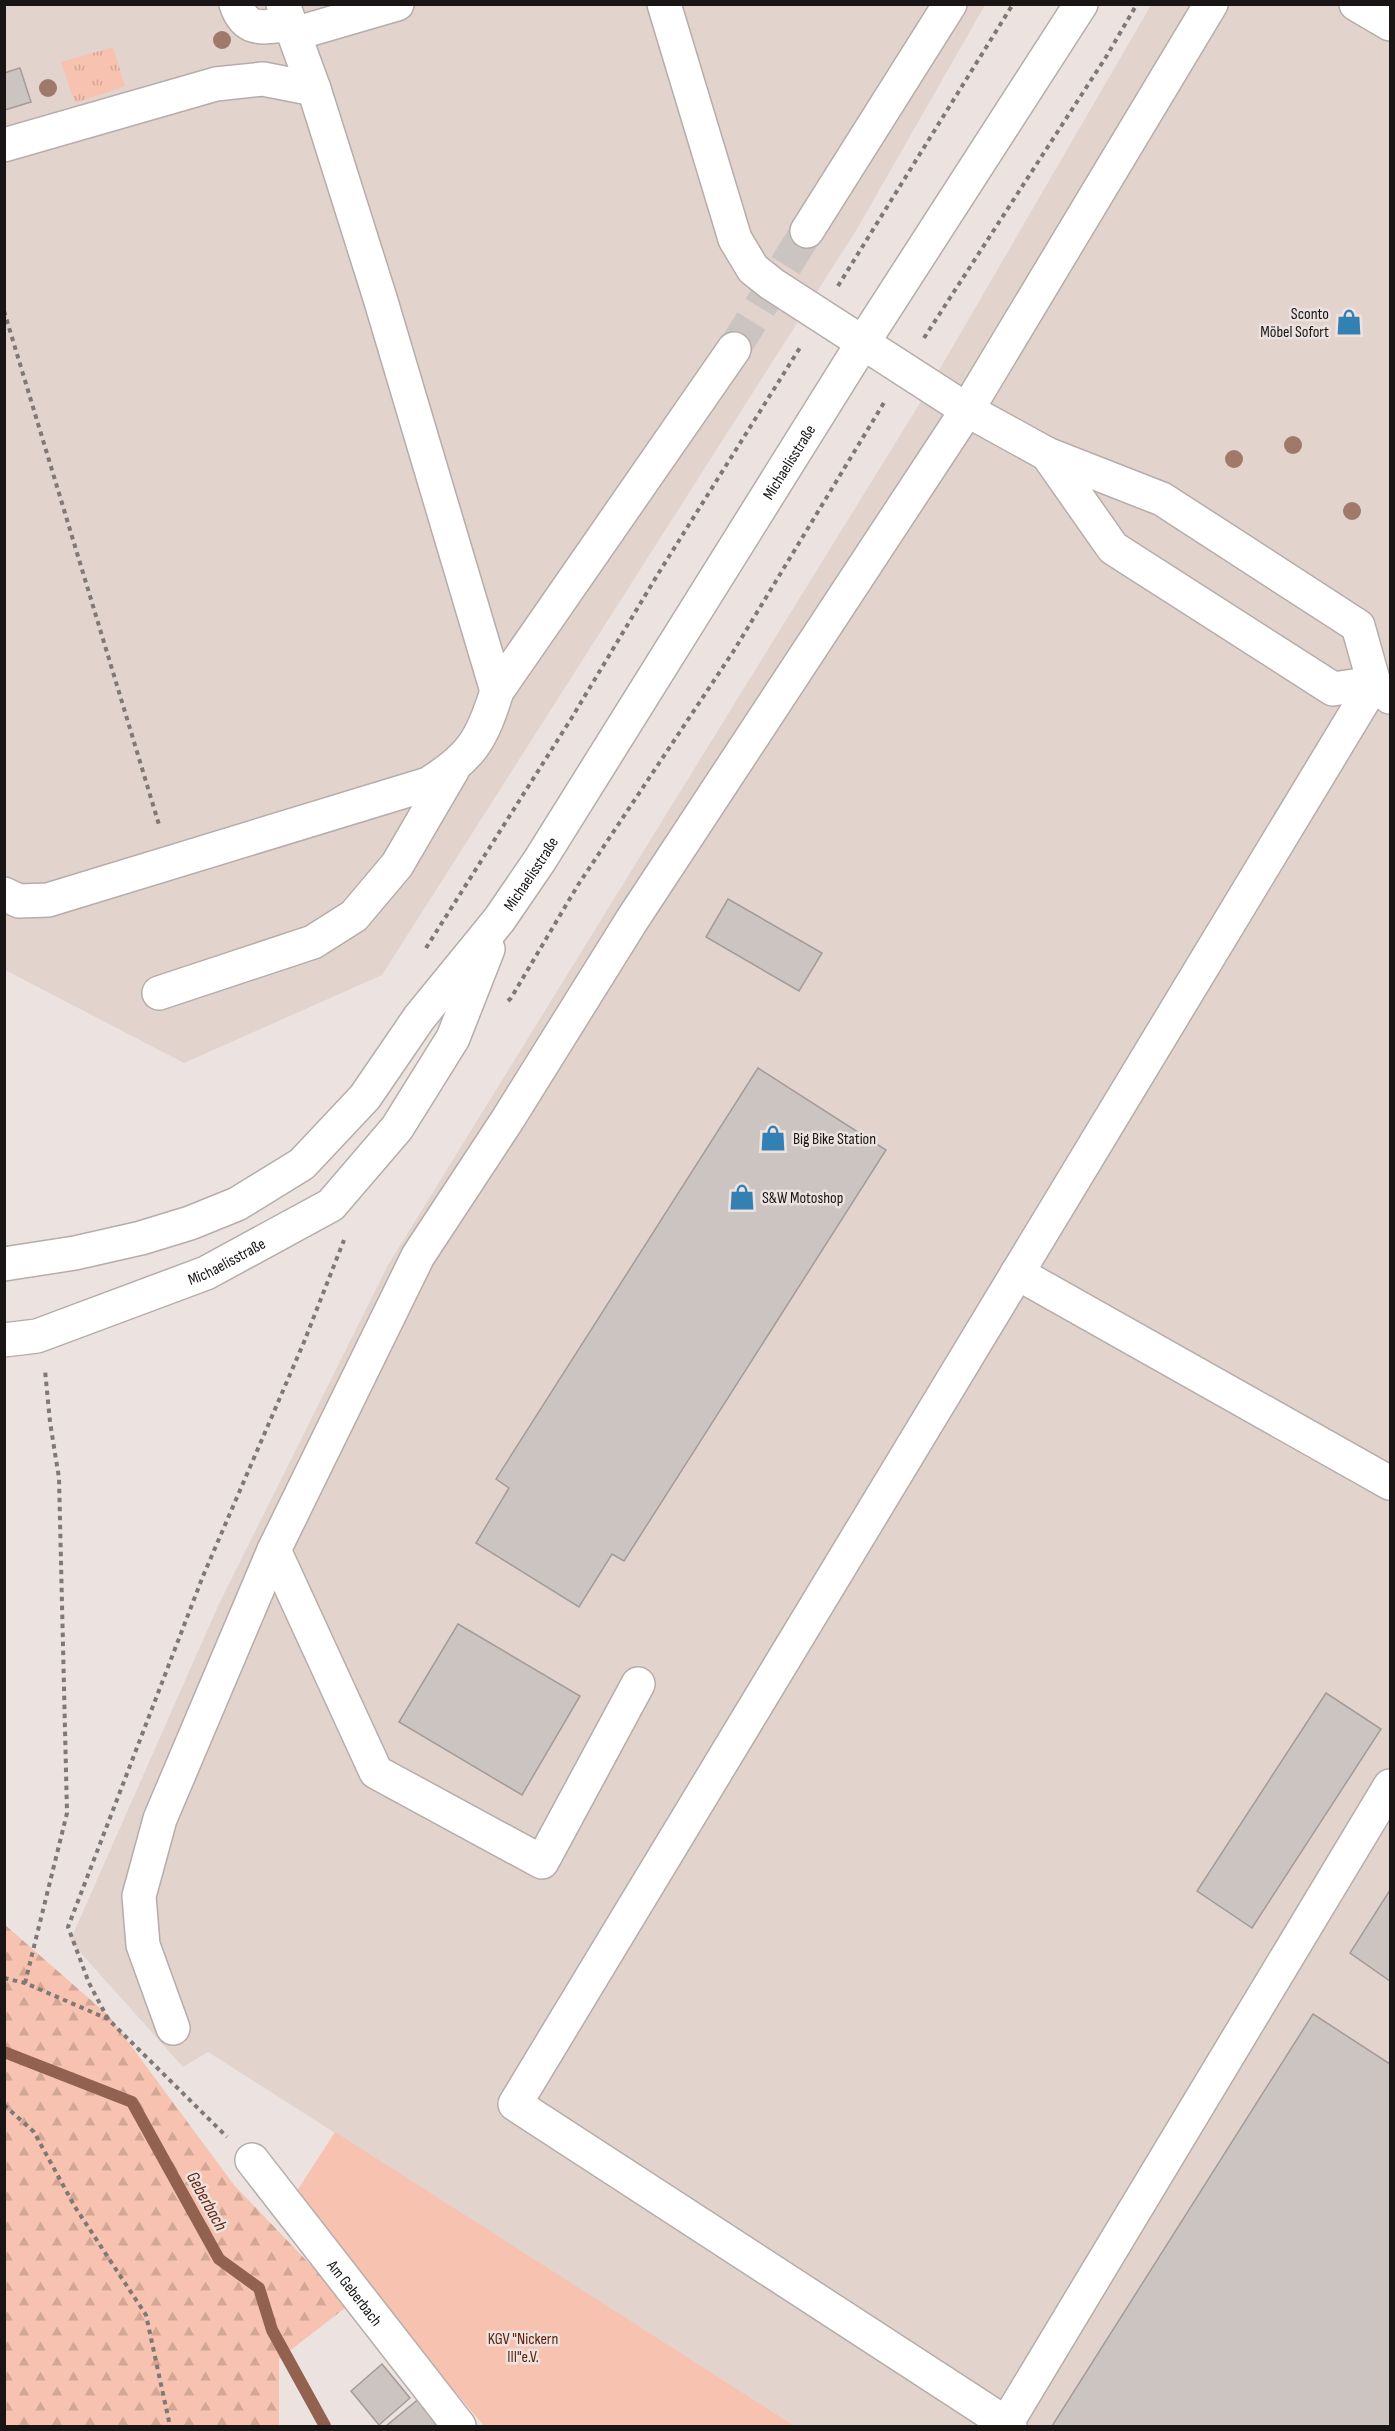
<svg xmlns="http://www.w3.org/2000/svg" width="1395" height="2431" font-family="'Sofia Sans Condensed',sans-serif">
<defs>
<pattern id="forest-firs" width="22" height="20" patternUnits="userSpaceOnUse" patternTransform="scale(1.5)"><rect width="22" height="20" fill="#f7c2b0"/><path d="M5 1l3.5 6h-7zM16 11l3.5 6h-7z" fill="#d3a696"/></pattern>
<pattern id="park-tufts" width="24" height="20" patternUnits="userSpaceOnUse" patternTransform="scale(1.5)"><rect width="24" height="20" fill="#f7c2b0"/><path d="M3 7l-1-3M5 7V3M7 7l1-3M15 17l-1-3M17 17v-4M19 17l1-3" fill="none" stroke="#d3a696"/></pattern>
</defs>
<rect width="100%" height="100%" fill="#ece3e0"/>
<!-- built -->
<g fill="#e3d3cd">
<path d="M 4,5 L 985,5 L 857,229 L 382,975 L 184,1063 L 5,970 Z"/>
<path d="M 1151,5 L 1390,5 L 1390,2426 L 795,2426 L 208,2052 L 183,2067 L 70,1941 L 218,1606 L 388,1265 L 920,403 Z"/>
</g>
<!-- green -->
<path fill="#f7c2b0" d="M 335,2132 L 795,2426 L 484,2426 L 369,2290 L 295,2194 Z"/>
<!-- forest -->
<path fill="url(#forest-firs)" d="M 4,1924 L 109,2016 L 234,2185 L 349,2305 L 279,2359 L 279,2426 L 5,2426 Z"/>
<!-- park -->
<path fill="url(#park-tufts)" d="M 113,47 L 125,86 L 75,103 L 61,62 Z"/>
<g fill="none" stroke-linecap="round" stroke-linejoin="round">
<!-- stream -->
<path stroke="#926150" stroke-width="12" d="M 4,2052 L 132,2102 L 219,2259 L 259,2288 L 272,2330 L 325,2426"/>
</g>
<!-- building -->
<g fill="#ccc4c1" stroke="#a39b99" stroke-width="1.5">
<path d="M 20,68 L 31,102 L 5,110 L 4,73 Z"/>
<path d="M 728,899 L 822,953 L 799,991 L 706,937 Z"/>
<path d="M 758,1068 L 886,1150 L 624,1561 L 612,1554 L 579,1607 L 476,1543 L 509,1488 L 496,1479 Z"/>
<path d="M 458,1624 L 580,1696 L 522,1795 L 399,1722 Z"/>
<path d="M 1326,1693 L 1381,1729 L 1252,1928 L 1197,1891 Z"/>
<path d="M 1390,1890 L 1390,1981 L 1350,1953 Z"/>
<path d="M 1313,2014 L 1390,2064 L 1390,2426 L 1052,2426 Z"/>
<path d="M 382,2364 L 410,2398 L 379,2425 L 351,2391 Z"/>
<path d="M 421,2397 L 444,2426 L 386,2426 Z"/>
</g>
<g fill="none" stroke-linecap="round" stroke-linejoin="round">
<!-- minor-tunnel -->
<path stroke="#ccc4c1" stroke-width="33" stroke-dasharray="33 16" stroke-linecap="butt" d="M 734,349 L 807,231"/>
<!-- minor casing -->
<g stroke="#b5adaa" stroke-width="36">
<g id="minor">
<path d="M 236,4 C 246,34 265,27 291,24"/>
<path d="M 283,4 L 314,89 L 380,298 L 497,691"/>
<path d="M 664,4 L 735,239 L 753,269 L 772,284 L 967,410 L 1047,454 L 1162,499 L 1358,626 L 1374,683 L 1390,697"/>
<path d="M 1356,4 L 1390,24"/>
<path d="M 294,34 L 397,4"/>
<path d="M 4,145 L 216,84 L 263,79 L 314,89"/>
<path d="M 807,231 L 950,4"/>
<path d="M 1047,454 L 1113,548 L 1333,689 L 1374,683"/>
<path d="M 4,894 L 19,901 L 48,900 L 428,784 C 472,757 482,739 497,691 L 734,349"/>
<path d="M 159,993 L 313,942 L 354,916 L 397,865 L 453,769"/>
<path id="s1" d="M 4,1264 L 75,1253 L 141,1238 L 190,1223 L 237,1204 L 302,1164 L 365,1097 L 419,1018 L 499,920 L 540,860 L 862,344 L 1081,4"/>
<path d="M 1017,1273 L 1390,1483"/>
<path id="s2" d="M 4,1340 L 37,1336 L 206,1273 L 331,1205 L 397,1128 L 453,1038 L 488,949"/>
<path d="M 274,1550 L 376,1772 L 542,1862 L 638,1684"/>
<path d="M 173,2028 L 143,1945 L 139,1896 L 160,1819 L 274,1550 L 418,1256 L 508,1119 L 632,920 L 967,410 L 1211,4"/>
<path id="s3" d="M 252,2160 L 459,2426"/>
<path d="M 1006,2424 L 1390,1786"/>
<path d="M 1010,2426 L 515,2104 L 1374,683"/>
</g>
</g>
<!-- path -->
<g stroke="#7e7876" stroke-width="4" stroke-dasharray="4.5 4.5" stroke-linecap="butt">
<path d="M 838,286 L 1013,4"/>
<path d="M 4,311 L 160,828"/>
<path d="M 924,338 L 1106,57 L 1137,4"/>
<path d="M 426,948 L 571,719 L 658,574 L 801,346"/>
<path d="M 508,1001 L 511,998 L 578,885 L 733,652 L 885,401"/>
<path d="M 4,1978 L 25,1983 L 108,2019 L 227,2137"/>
<path d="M 25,1983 L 67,1813 L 59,1478 L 50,1422 L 45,1370"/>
<path d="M 108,2019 L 89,1983 L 68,1927 L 203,1576 L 304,1342 L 344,1240"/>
<path d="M 4,2105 L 34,2132 L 75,2207 L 146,2315 L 170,2426"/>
</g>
<!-- minor -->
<use href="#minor" stroke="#fff" stroke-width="33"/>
</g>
<!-- trees -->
<g fill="#a0796a">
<circle cx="222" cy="40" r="9"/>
<circle cx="48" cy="88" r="9"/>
<circle cx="1293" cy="445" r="9"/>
<circle cx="1234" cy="459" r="9"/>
<circle cx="1352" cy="511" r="9"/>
</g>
<!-- icons -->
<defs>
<g id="shop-bare" transform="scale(2.07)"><path d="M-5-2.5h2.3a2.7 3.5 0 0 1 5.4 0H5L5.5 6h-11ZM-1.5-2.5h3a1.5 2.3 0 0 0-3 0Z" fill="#3480b3" stroke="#ece3e0" stroke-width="2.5" paint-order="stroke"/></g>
</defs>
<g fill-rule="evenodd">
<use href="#shop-bare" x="1349" y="322"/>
<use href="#shop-bare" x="773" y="1138"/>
<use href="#shop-bare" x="742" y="1197"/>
</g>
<g text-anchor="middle" stroke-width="5" stroke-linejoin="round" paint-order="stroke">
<!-- poi labels -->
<g font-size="16" fill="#181514" stroke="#ece3e0" text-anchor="start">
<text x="1329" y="319" text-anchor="end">Sconto<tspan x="1329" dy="18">Möbel Sofort</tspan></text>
<text x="793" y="1144">Big Bike Station</text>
<text x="762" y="1203">S&amp;W Motoshop</text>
</g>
<!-- street labels -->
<g font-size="16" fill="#181514" stroke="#ece3e0">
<text dy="6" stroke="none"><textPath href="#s1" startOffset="1174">Michaelisstraße</textPath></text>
<text dy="6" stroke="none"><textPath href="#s1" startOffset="688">Michaelisstraße</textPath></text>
<text dy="6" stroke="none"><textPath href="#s2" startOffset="237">Michaelisstraße</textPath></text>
<text dy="6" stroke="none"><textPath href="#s3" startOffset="168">Am Geberbach</textPath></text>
</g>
<!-- park labels -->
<g font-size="16" fill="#61220a" stroke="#ece3e0">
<text x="523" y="2344">KGV "Nickern<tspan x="523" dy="18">III"e.V.</tspan></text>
</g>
<!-- water labels -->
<g font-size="18" font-style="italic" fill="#64240d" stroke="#ece3e0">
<text transform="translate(207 2201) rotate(61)" y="6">Geberbach</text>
</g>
</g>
<!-- border -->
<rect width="1395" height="2431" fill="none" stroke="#181514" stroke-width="12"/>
</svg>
